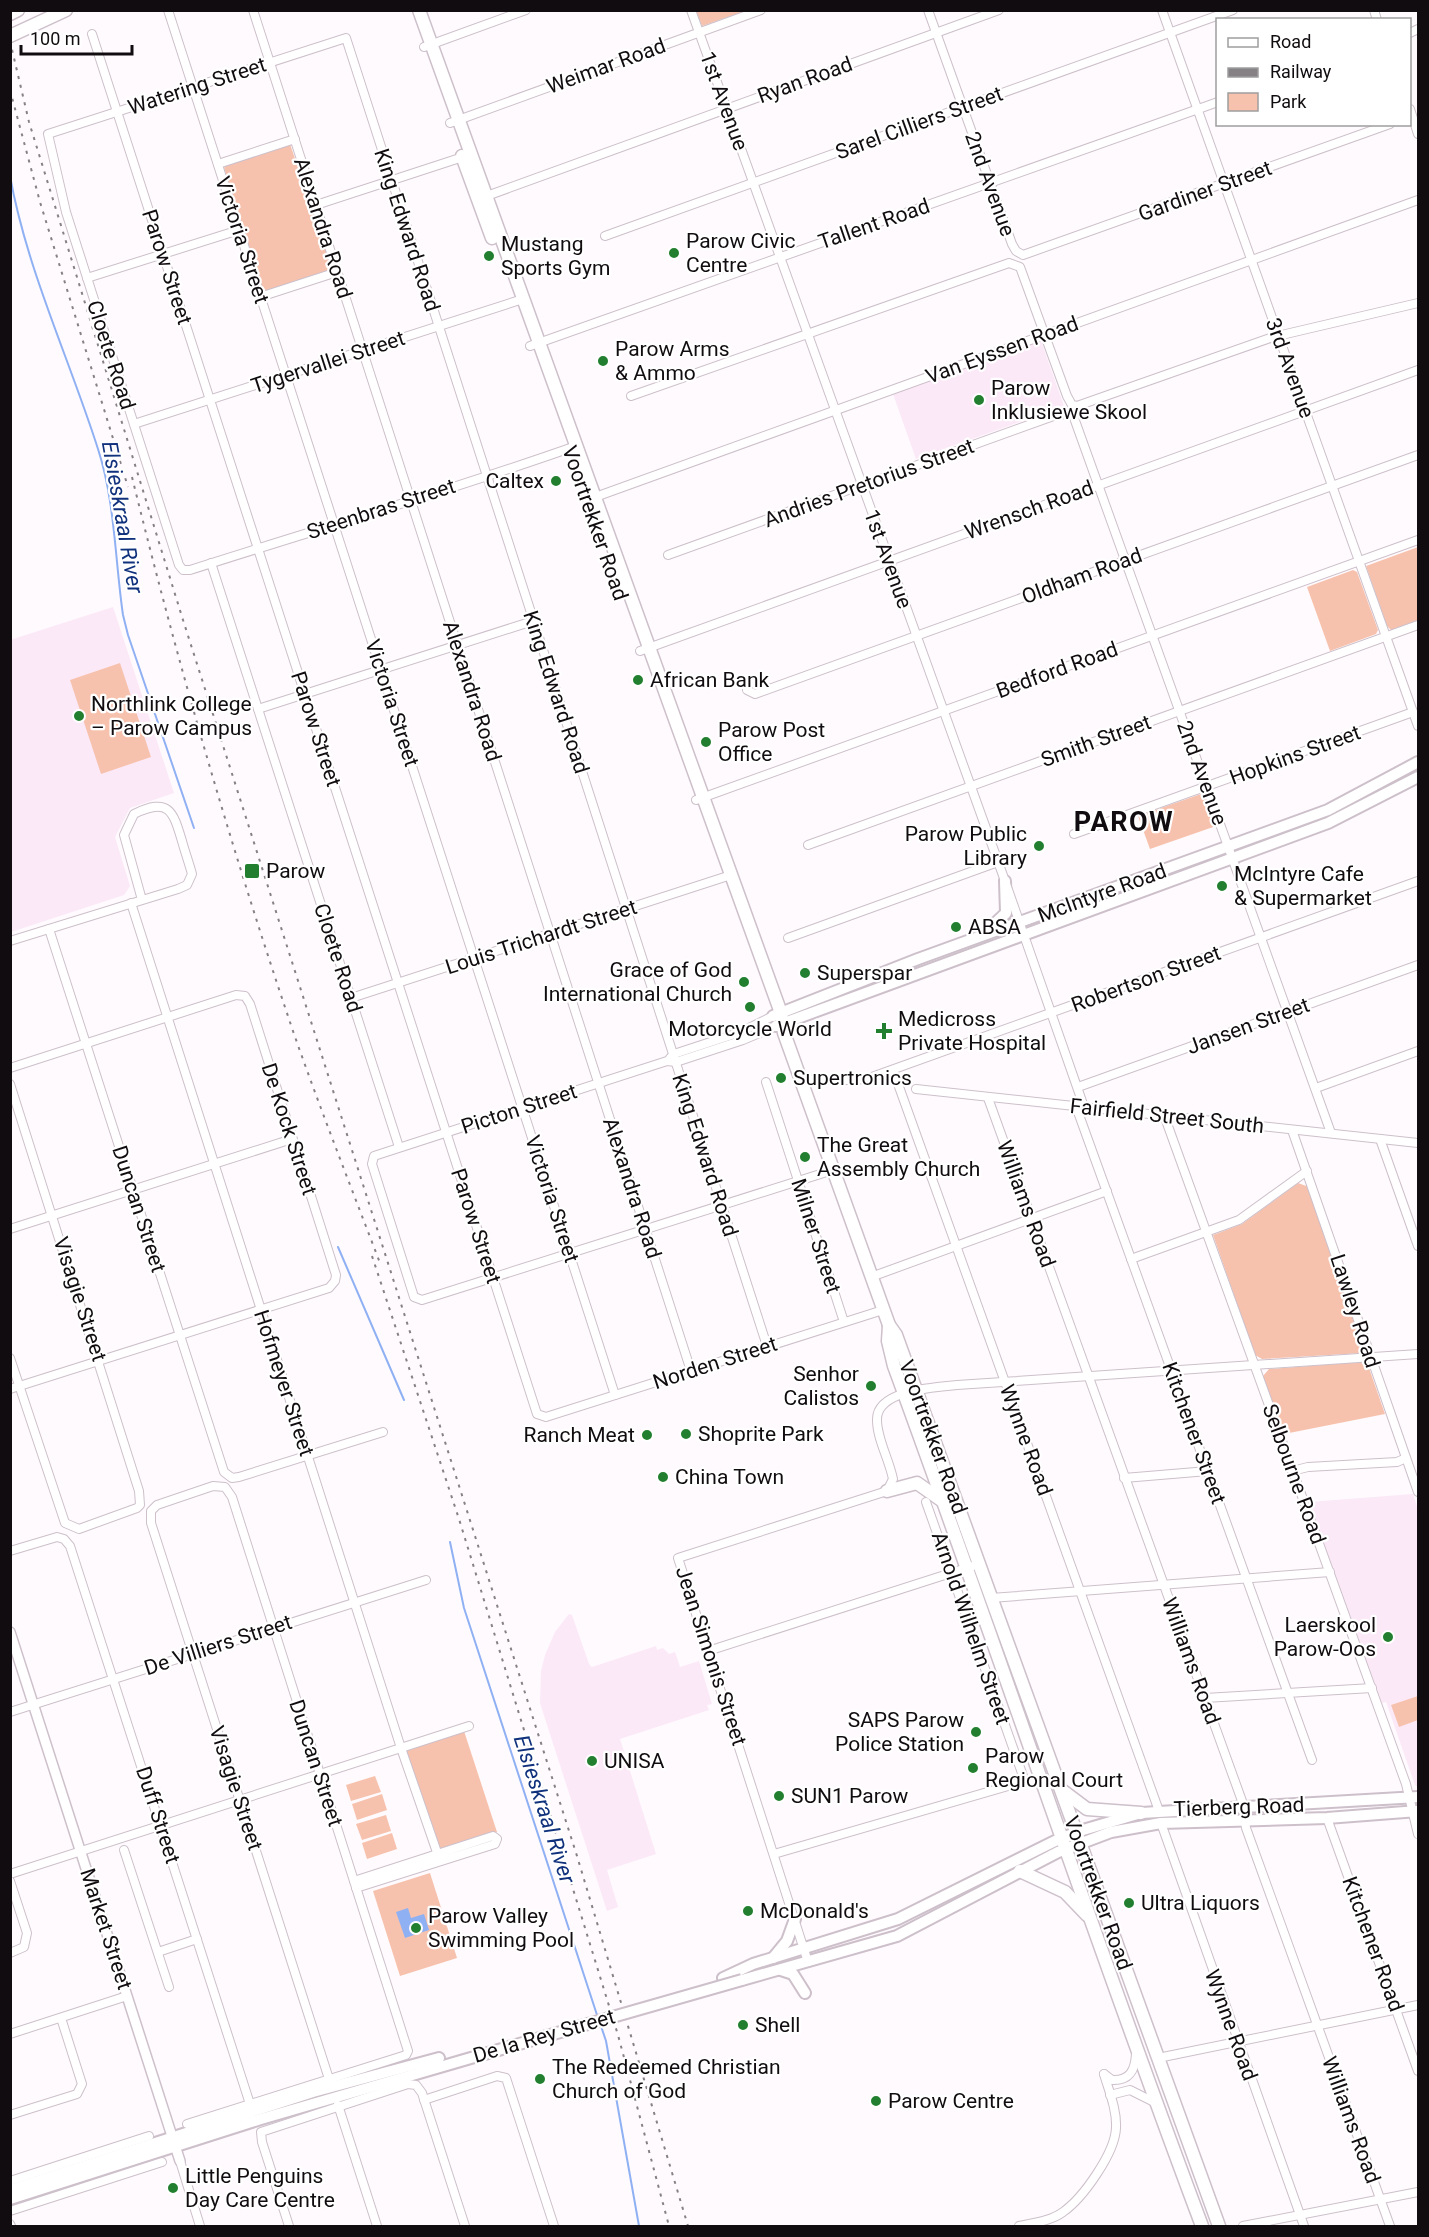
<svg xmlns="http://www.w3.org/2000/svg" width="1429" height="2237" font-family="Roboto,sans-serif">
<rect width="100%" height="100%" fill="#fffafe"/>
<!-- built -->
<g fill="#fce9f8">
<path d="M 1041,341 L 1064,406 L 916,459 L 893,394 Z"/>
<path d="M 113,607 L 174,793 L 130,808 L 115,837 L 130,886 L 124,895 L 11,932 L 10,640 Z"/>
<path d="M 1413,1494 L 1418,1510 L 1418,1787 L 1415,1785 L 1386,1702 L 1382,1703 L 1309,1502 Z"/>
<path d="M 569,1614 L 572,1615 L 589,1664 L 592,1667 L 656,1646 L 657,1650 L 663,1648 L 669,1654 L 675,1652 L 680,1667 L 699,1661 L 712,1704 L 707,1705 L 709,1710 L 620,1739 L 656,1854 L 607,1870 L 618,1907 L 607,1911 L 540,1703 L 541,1671 L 545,1655 L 555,1632 Z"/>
</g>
<!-- green -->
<g fill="#f7c2ad">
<path d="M 696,11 L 696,10 L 745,11 L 702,26 Z"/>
<path d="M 290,144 L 332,267 L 331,270 L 266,291 L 263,289 L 224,168 L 226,165 Z"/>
<path d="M 1418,547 L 1418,620 L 1391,630 L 1387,626 L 1366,566 Z"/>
<path d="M 1353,570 L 1357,572 L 1378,630 L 1376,634 L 1330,651 L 1307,587 Z"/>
<path d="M 120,663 L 151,757 L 101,774 L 70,680 Z"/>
<path d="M 1201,794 L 1205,796 L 1216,826 L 1150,849 L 1138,816 Z"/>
<path d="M 1298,1183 L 1309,1187 L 1367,1348 L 1363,1353 L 1262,1359 L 1255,1355 L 1213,1235 L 1242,1224 Z"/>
<path d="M 1360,1362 L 1369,1368 L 1385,1414 L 1284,1434 L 1263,1376 L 1269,1369 Z"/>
<path d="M 1418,1696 L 1418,1720 L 1399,1727 L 1391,1705 Z"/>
<path d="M 464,1731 L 497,1832 L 442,1850 L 439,1849 L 405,1750 Z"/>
<path d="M 375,1776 L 381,1792 L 351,1801 L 346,1785 Z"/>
<path d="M 382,1794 L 387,1810 L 357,1820 L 352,1804 Z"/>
<path d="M 386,1815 L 391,1831 L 362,1840 L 356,1824 Z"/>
<path d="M 392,1833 L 397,1849 L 367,1859 L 362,1843 Z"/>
<path d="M 430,1873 L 457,1958 L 400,1976 L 373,1891 Z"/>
</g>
<!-- water -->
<path fill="#8fb1f3" d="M 408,1908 L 411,1918 L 424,1914 L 429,1930 L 405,1938 L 396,1912 Z"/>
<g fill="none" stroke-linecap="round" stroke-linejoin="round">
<!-- stream -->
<g stroke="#8fb1f3" stroke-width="2">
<path d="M 10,176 C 27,270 69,358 98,449 C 115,501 115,560 123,615 L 128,635 L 194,828"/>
<path d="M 338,1247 L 404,1400"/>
<path d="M 450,1542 L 464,1608 L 598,2018"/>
<path d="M 600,2023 L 606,2041 L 639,2226"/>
</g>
<!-- minor casing -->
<g stroke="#cdc0ca" stroke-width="10">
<g id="minor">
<path d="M 168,10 L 615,1395"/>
<path d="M 253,10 L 691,1371"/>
<path d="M 691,10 L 1005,881 L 1084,1107"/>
<path d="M 928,10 L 1012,244 L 1016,251 L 1023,255 L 1390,124"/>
<path d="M 1162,10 L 1418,726"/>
<path d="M 1374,10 L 1377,20"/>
<path d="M 1410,33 L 1418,29"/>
<path d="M 92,34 L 537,1414 L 546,1417 L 883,1310"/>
<path d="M 424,47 L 526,10"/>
<path d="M 1410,109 L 1418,134"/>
<path d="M 450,123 L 761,10"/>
<path d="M 218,164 L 295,139"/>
<path d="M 484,197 L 999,10"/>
<path d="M 316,205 L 466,156"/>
<path d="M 605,236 L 1233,10"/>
<path d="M 87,278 L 239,230"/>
<path d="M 260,297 L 337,272"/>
<path d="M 530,346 L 1218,102"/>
<path d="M 631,396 L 1009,263 L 1020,267 L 1067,396 L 1072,405 L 1077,406 L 1273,337 L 1418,303"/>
<path d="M 134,424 L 523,299"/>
<path d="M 576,446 C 449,491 318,529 190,570 L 183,570 L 179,565 L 66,212 L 48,134 L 346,38 C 487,474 625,911 767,1346"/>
<path d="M 587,500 L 1418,200"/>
<path d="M 668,555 L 1059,414 L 1073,415 L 1331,1133"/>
<path d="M 211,563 L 399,1147"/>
<path d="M 640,651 L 1418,370"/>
<path d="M 747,690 L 755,694 L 1418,455"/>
<path d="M 258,709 L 533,621"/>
<path d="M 696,800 L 1418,540"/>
<path d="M 1074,834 L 1413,712"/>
<path d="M 808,845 L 1418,625"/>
<path d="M 131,903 L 401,1748 L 440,1861"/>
<path d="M 49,929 L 224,1472 L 232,1478 L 239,1477 L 383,1432"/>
<path d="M 788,938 L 998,862"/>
<path d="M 10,941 L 178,889 L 187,885 L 192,874 C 189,863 185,852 182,841 C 173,811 169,797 134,814 L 124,835 L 142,900"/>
<path d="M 351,998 L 731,875"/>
<path d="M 776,1026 L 743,1040 L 676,1062 L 667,1061 L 374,1156 L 372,1164 L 414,1297 L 422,1300 L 833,1170"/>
<path d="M 670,1058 L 674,1054 L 741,1032 L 773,1016"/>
<path d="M 10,1068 L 236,995 L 245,996 L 250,1004 L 336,1275 L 335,1281 L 329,1288 L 10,1389"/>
<path d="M 893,1070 L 1159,1811"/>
<path d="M 802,1081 C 824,1077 847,1083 869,1078 L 1418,881"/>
<path d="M 766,1082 L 844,1322"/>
<path d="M 10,1084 L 139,1491 L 140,1505 L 137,1508 L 79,1529 L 65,1523 L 10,1358"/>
<path d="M 1078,1087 L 1418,965"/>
<path d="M 1316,1088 L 1418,1051"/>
<path d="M 916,1089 L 1418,1143"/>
<path d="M 988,1098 L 1242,1801 L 1246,1828 L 1390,2226"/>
<path d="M 1078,1106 L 1078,1112 L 1312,1760"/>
<path d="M 1164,1115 L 1406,1784 L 1418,1834"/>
<path d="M 1292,1130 L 1418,1492"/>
<path d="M 1380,1139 L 1418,1246"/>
<path d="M 10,1229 L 292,1139"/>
<path d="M 1131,1259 L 1239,1220 L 1307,1171"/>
<path d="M 871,1277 L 1107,1191"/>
<path d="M 1292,1471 L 1308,1467 L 1397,1462 L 1406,1458"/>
<path d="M 1124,1478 L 1208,1471"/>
<path d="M 10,1551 L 57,1537 L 64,1539 L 70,1546 L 250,2104"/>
<path d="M 991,1598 L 1330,1572"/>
<path d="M 708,1651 L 979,1564"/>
<path d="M 1205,1698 L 1372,1688"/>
<path d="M 10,1712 L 426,1580"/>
<path d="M 1327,1818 L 1418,2071"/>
<path d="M 1161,1823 L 1304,2226"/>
<path d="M 124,1850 L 169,1987"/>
<path d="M 774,1854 L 1022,1782 L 1023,1776 L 926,1502"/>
<path d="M 10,1874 L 469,1726"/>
<path d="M 10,1881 L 27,1933 L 24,1947 L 10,1953"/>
<path d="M 354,1881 L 493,1836 L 497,1839 L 495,1844 L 356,1888"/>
<path d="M 158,1952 L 197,1939"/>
<path d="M 808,1962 L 678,1558 L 887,1491 L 893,1479 C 889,1459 877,1439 877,1420 C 876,1390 936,1387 957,1385 L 1418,1354"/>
<path d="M 10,2034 L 127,1996"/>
<path d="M 1158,2058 L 1418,2005"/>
<path d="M 1104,2074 L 1112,2080 C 1130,2081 1135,2070 1136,2054"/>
<path d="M 1110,2095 L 1130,2090 L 1156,2103"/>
<path d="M 424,2100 L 497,2076 L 506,2078 L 554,2226"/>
<path d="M 338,2105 L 377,2226"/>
<path d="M 10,2115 L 77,2094 L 82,2084 L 61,2018"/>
<path d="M 187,2124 L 406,2055 L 408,2051 L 232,1497 L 225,1487 L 213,1486 L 157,1505 L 151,1511 L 151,1523 L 329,2079"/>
<path d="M 180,2161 L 200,2226"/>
<path d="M 10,2181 L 149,2136"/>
<path d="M 10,2211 L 162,2162"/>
<path d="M 10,2224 L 11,2226"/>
<path d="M 289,2226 L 262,2142 L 261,2132 L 408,2084 L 416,2085 L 422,2093 L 465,2226"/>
<path d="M 1019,2226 C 1033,2223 1051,2221 1063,2212 C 1083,2198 1115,2153 1116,2128 C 1117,2110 1109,2091 1104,2074"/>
<path d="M 1243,2226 L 1418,2192"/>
</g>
</g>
<!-- tertiary casing -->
<g stroke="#cdc0ca" stroke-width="12">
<path id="tertiary" d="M 10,1632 L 180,2161"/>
</g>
<!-- secondary casing -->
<g stroke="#cdc0ca" stroke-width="14">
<g id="secondary">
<path d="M 988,930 L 1006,913 L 1005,881"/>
<path d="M 773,1016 L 918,959 L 1328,810 L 1418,762"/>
<path d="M 776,1026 L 1328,823 L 1418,777"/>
<path d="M 773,1958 L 787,1941 L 795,1919"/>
<path d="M 781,1970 L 793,1974 L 805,1993"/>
<path d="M 723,1978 L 753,1964 L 898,1919 L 1055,1841 L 1083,1830 L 1141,1813 L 1418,1797"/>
<path d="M 742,1980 L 897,1936 L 1058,1852 L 1111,1832 L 1161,1823 L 1327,1818 L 1418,1811"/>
<path d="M 10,2190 L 313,2092 L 439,2058"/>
<path d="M 10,2199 L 261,2119 L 588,2024"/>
</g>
</g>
<!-- primary casing -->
<g stroke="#cdc0ca" stroke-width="15">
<g id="primary">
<path d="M 419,10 L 781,1013 L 784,1033 L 889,1325 L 896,1335 L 1219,2226"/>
<path d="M 10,14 L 18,10"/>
<path d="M 10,36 L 66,10"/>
<path d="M 462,156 L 492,238"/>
<path d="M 889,1325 L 888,1341 L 894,1366 C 999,1652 1095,1942 1202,2226"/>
<path d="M 887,1491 L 917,1483 L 941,1500"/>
<path d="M 1063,1791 L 1087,1809 L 1141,1813"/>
<path d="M 1020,1871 L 1065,1892 L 1087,1915"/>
</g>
</g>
<!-- minor -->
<use href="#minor" stroke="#fff" stroke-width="8"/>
<!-- tertiary -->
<use href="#tertiary" stroke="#fff" stroke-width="9"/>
<!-- secondary -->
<use href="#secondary" stroke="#fff" stroke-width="10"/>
<!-- primary -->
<use href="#primary" stroke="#fff" stroke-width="12"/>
<!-- rail -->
<g stroke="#858184" stroke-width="2" stroke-dasharray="3 6" stroke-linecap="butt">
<path d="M 10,41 L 29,122 L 183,620 L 577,1856 L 688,2226"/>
<path d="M 10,90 L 40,202 L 128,487"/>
<path d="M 132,477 C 178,665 232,851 294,1034 C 321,1111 351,1187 380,1263"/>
<path d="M 372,1256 L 459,1519 L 618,2035 L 669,2226"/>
</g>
<!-- secondary-bridge casing -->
<g stroke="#cdc0ca" stroke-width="14" stroke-linecap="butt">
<path id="secondary-bridge" d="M 588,2024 L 742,1980"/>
</g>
<!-- secondary-bridge -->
<use href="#secondary-bridge" stroke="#fff" stroke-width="10"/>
</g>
<!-- markers -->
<g fill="#237f30" stroke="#fff" stroke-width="2">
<circle cx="674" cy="253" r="6"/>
<circle cx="489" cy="256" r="6"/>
<circle cx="603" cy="361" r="6"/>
<circle cx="979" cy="400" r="6"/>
<circle cx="556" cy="481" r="6"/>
<circle cx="638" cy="680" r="6"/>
<circle cx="79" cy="716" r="6"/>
<circle cx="706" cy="742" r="6"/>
<circle cx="1039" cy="846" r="6"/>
<rect x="244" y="863" width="16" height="16" rx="3"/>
<circle cx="1222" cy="886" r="6"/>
<circle cx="956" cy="927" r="6"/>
<circle cx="805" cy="973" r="6"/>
<circle cx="744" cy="982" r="6"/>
<circle cx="750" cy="1007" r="6"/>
<path d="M881 1022h6v6h6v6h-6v6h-6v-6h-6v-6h6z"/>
<circle cx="781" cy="1078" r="6"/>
<circle cx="805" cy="1157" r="6"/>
<circle cx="871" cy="1386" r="6"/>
<circle cx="686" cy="1434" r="6"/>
<circle cx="647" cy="1435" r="6"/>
<circle cx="663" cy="1477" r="6"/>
<circle cx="1388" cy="1637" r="6"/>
<circle cx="976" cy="1732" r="6"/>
<circle cx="592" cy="1761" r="6"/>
<circle cx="973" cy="1768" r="6"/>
<circle cx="779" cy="1796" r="6"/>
<circle cx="1129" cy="1903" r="6"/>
<circle cx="748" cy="1911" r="6"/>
<circle cx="416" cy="1928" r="6"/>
<circle cx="743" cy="2025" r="6"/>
<circle cx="540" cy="2079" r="6"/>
<circle cx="876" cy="2101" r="6"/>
<circle cx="173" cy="2188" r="6"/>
</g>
<g text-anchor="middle" stroke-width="4.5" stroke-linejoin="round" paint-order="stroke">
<!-- street labels -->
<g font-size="21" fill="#100c0f" stroke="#fff">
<text transform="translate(606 66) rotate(-20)" y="7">Weimar Road</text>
<text transform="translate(805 80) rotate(-20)" y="7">Ryan Road</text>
<text transform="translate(197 86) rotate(-18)" y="7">Watering Street</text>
<text transform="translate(724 101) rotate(70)" y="7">1st Avenue</text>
<text transform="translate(919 123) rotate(-20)" y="7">Sarel Cilliers Street</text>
<text transform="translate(990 184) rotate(70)" y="7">2nd Avenue</text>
<text transform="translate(1205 191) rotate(-20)" y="7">Gardiner Street</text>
<text transform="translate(874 224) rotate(-19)" y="7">Tallent Road</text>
<text transform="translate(323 228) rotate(72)" y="7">Alexandra Road</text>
<text transform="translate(407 230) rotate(72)" y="7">King Edward Road</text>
<text transform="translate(242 240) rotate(72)" y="7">Victoria Street</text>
<text transform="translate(167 267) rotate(72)" y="7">Parow Street</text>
<text transform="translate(1002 350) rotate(-20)" y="7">Van Eyssen Road</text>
<text transform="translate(111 355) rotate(72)" y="7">Cloete Road</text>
<text transform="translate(328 362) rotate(-18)" y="7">Tygervallei Street</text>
<text transform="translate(1290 368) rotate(70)" y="7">3rd Avenue</text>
<text transform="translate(869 483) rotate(-20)" y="7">Andries Pretorius Street</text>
<text transform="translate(381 509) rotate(-18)" y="7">Steenbras Street</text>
<text transform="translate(1029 510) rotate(-20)" y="7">Wrensch Road</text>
<text transform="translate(595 523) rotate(71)" y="7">Voortrekker Road</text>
<text transform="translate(888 559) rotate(70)" y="7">1st Avenue</text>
<text transform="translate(1082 576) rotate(-20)" y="7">Oldham Road</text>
<text transform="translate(1057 670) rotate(-20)" y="7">Bedford Road</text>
<text transform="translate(472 691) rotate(72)" y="7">Alexandra Road</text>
<text transform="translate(556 692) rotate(72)" y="7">King Edward Road</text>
<text transform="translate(392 703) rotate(72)" y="7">Victoria Street</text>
<text transform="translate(316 729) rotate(72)" y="7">Parow Street</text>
<text transform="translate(1096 741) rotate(-20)" y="7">Smith Street</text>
<text transform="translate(1295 755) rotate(-20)" y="7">Hopkins Street</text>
<text transform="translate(1202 773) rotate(70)" y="7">2nd Avenue</text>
<text transform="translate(1102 893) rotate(-20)" y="7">McIntyre Road</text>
<text transform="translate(541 937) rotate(-18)" y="7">Louis Trichardt Street</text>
<text transform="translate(338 958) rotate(72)" y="7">Cloete Road</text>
<text transform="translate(1146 979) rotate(-20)" y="7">Robertson Street</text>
<text transform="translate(1248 1026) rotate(-20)" y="7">Jansen Street</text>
<text transform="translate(519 1109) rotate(-18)" y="7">Picton Street</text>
<text transform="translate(1167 1116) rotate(6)" y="7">Fairfield Street South</text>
<text transform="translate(289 1129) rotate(72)" y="7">De Kock Street</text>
<text transform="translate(705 1155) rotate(72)" y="7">King Edward Road</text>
<text transform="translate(632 1188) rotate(72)" y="7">Alexandra Road</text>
<text transform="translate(552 1199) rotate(72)" y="7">Victoria Street</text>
<text transform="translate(1026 1204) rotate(70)" y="7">Williams Road</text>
<text transform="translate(139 1209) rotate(72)" y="7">Duncan Street</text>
<text transform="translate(476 1226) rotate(72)" y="7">Parow Street</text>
<text transform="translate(816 1236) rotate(72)" y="7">Milner Street</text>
<text transform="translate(80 1299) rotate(72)" y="7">Visagie Street</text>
<text transform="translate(1355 1311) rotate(72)" y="7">Lawley Road</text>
<text transform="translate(715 1363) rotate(-18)" y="7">Norden Street</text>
<text transform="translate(284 1383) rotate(72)" y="7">Hofmeyer Street</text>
<text transform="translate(1194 1433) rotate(70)" y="7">Kitchener Street</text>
<text transform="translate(933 1437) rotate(70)" y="7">Voortrekker Road</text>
<text transform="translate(1026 1440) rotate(70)" y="7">Wynne Road</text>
<text transform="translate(1294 1474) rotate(70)" y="7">Selbourne Road</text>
<text transform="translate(971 1628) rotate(71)" y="7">Arnold Wilhelm Street</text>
<text transform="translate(218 1645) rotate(-18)" y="7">De Villiers Street</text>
<text transform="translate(711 1656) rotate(72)" y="7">Jean Simonis Street</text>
<text transform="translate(1191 1661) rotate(70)" y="7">Williams Road</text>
<text transform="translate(316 1763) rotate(72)" y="7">Duncan Street</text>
<text transform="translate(236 1788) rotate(72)" y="7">Visagie Street</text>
<text transform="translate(1239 1807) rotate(-2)" y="7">Tierberg Road</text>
<text transform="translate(158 1815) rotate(72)" y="7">Duff Street</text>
<text transform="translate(1098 1893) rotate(70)" y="7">Voortrekker Road</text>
<text transform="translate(106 1929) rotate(72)" y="7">Market Street</text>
<text transform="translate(1373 1944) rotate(70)" y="7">Kitchener Road</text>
<text transform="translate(1231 2025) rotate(70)" y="7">Wynne Road</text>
<text transform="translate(544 2036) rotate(-16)" y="7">De la Rey Street</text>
<text transform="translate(1351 2120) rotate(70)" y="7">Williams Road</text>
</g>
<!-- poi labels -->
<g font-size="21" fill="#100c0f" stroke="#fff" text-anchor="start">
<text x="686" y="248">Parow Civic<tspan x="686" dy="24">Centre</tspan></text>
<text x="501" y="251">Mustang<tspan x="501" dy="24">Sports Gym</tspan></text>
<text x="615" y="356">Parow Arms<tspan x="615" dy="24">&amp; Ammo</tspan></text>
<text x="991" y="395">Parow<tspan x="991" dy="24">Inklusiewe Skool</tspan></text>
<text x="544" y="488" text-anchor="end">Caltex</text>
<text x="650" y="687">African Bank</text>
<text x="91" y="711">Northlink College<tspan x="91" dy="24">– Parow Campus</tspan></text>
<text x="718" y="737">Parow Post<tspan x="718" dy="24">Office</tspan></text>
<text x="1027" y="841" text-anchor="end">Parow Public<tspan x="1027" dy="24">Library</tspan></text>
<text x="266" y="878">Parow</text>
<text x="1234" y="881">McIntyre Cafe<tspan x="1234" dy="24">&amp; Supermarket</tspan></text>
<text x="968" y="934">ABSA</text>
<text x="732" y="977" text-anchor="end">Grace of God<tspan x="732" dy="24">International Church</tspan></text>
<text x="817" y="980">Superspar</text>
<text x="898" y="1026">Medicross<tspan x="898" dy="24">Private Hospital</tspan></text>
<text x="750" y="1036" text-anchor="middle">Motorcycle World</text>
<text x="793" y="1085">Supertronics</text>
<text x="817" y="1152">The Great<tspan x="817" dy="24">Assembly Church</tspan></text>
<text x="859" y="1381" text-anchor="end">Senhor<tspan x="859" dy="24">Calistos</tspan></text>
<text x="698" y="1441">Shoprite Park</text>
<text x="635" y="1442" text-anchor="end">Ranch Meat</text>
<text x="675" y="1484">China Town</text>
<text x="1376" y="1632" text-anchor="end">Laerskool<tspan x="1376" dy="24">Parow-Oos</tspan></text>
<text x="964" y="1727" text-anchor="end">SAPS Parow<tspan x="964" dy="24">Police Station</tspan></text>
<text x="985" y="1763">Parow<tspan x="985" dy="24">Regional Court</tspan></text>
<text x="604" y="1768">UNISA</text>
<text x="791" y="1803">SUN1 Parow</text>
<text x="1141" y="1910">Ultra Liquors</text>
<text x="760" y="1918">McDonald's</text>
<text x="428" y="1923">Parow Valley<tspan x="428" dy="24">Swimming Pool</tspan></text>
<text x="755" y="2032">Shell</text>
<text x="552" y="2074">The Redeemed Christian<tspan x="552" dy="24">Church of God</tspan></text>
<text x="888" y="2108">Parow Centre</text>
<text x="185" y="2183">Little Penguins<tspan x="185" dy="24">Day Care Centre</tspan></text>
</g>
<!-- water labels -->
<g font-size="22" font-style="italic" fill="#10317c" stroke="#fff">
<text transform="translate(123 517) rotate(80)" y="8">Elsieskraal River</text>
<text transform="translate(545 1809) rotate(72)" y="8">Elsieskraal River</text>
</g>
<!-- district labels -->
<g font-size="27" font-weight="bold" letter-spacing="1.5" fill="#100c0f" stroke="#fff">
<text x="1124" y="831">PAROW</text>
</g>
</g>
<!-- border -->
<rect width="1429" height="2237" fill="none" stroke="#100c0f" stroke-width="24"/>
<!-- legend -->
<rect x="1216" y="18" width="195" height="108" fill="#ffffff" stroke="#9f9e9f" stroke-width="1.5"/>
<rect x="1228" y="38" width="30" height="9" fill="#ffffff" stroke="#9f9e9f" stroke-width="1.5"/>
<text x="1270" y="48" font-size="18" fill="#100c0f">Road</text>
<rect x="1228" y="68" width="30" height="9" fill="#858184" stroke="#9f9e9f" stroke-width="1.5"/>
<text x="1270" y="78" font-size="18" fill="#100c0f">Railway</text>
<rect x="1228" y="93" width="30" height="18" fill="#f7c2ad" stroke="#9f9e9f" stroke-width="1.5"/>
<text x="1270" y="108" font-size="18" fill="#100c0f">Park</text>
<!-- scale -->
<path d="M21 45v9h111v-9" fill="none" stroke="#100c0f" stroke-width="3"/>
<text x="30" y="45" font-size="18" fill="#100c0f" stroke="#ffffff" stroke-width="4.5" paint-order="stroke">100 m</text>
</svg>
